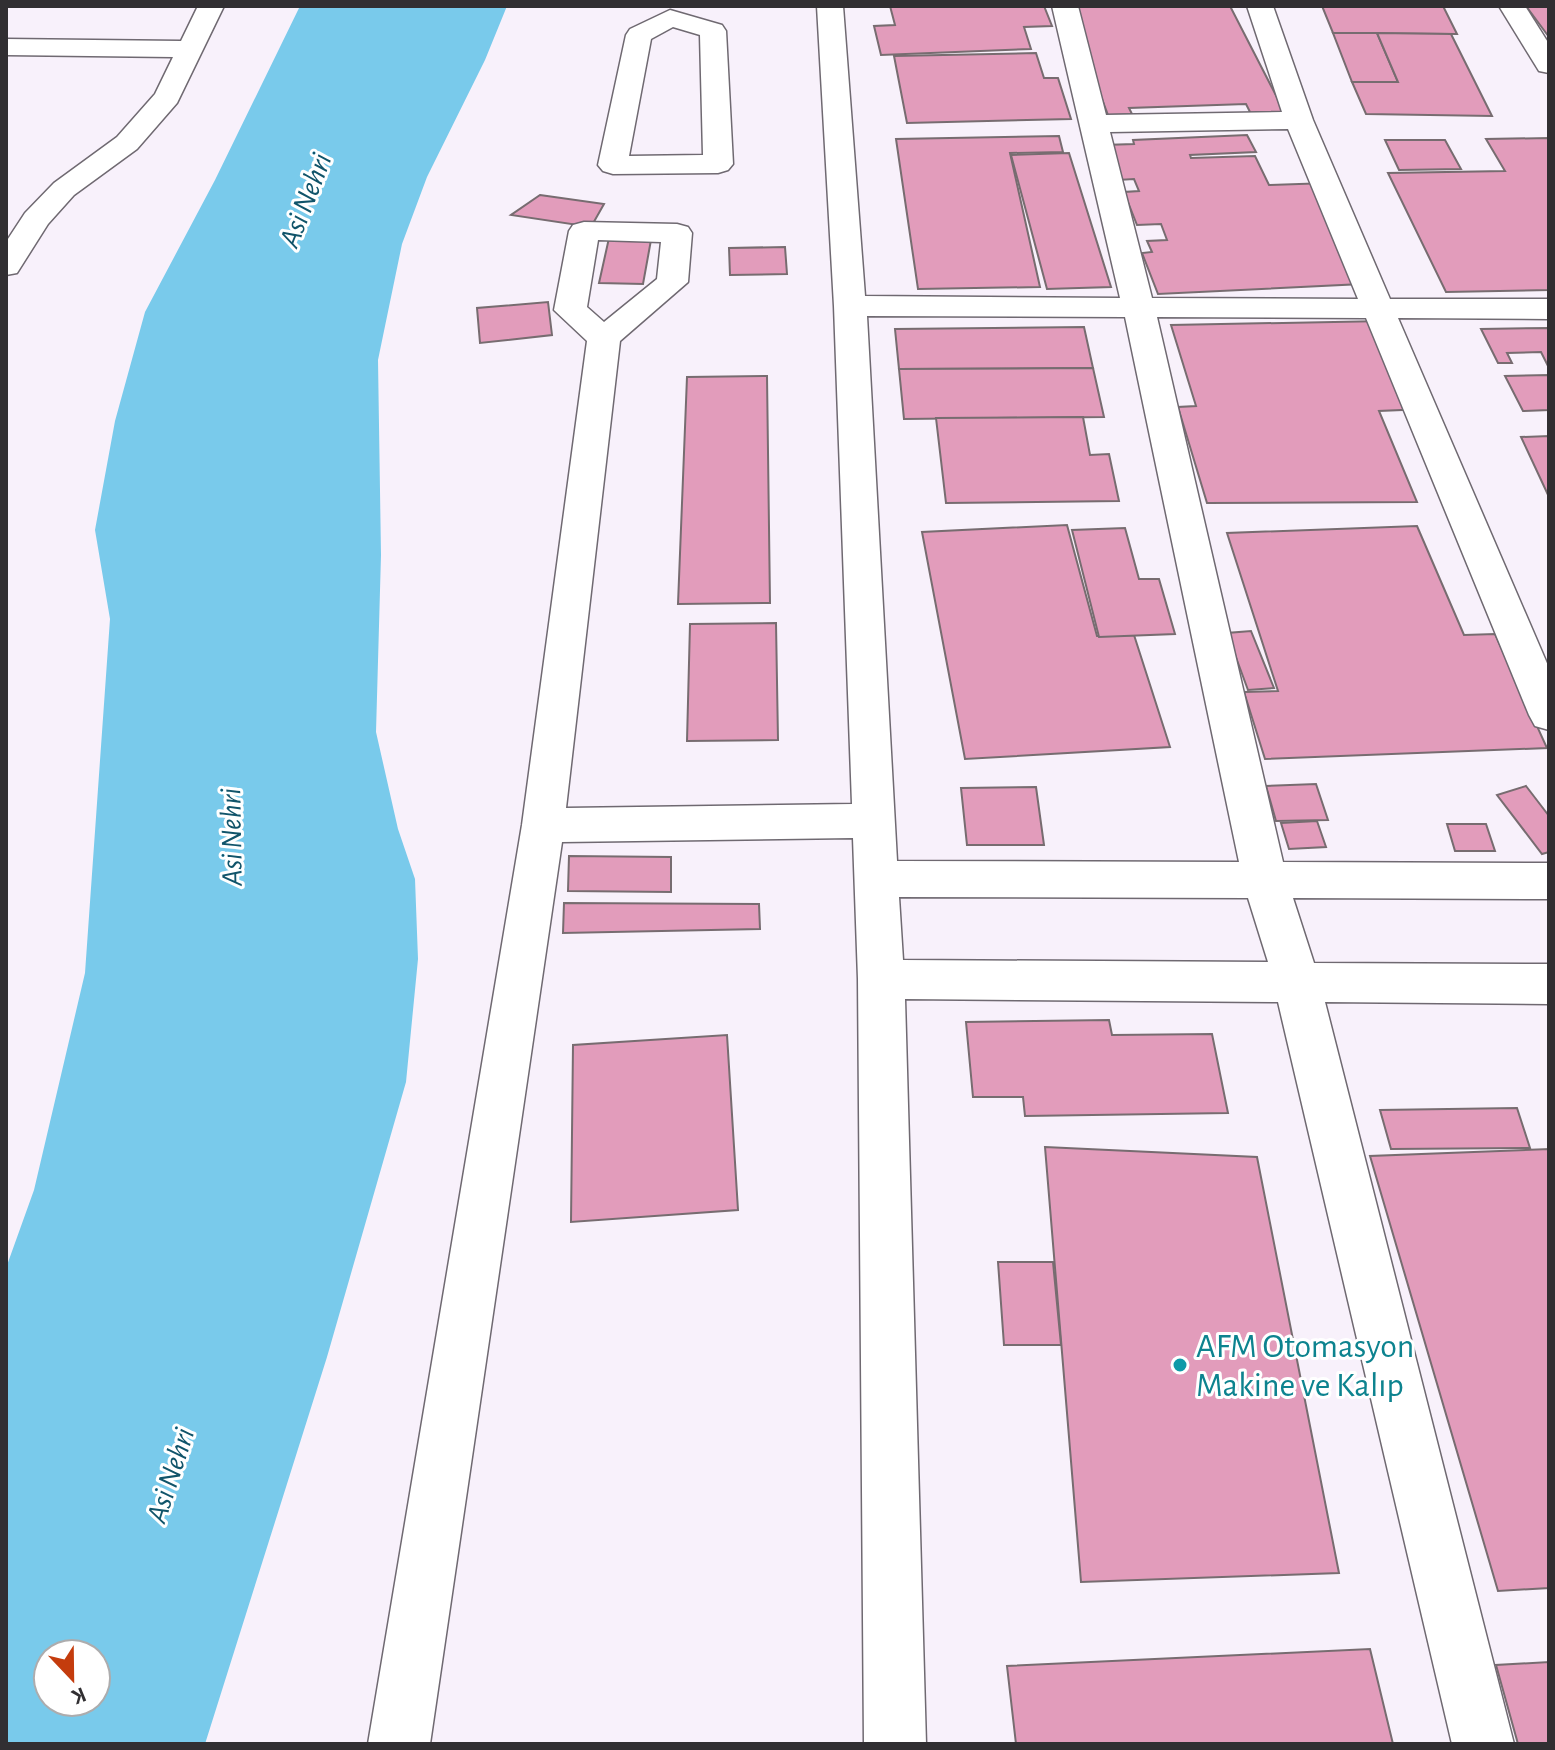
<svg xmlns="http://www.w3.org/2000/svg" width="1555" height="1750" font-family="'Alegreya Sans',sans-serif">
<rect width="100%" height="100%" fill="#f8f1fb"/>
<!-- water -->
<path fill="#79caeb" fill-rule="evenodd" d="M 300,6 L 507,6 L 485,60 L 427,177 L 402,244 L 378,360 L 381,555 L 376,732 L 398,829 L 415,879 L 418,959 L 406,1082 L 327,1357 L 205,1744 L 6,1744 L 6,1268 L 34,1190 L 85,973 L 110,619 L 95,530 L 115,421 L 145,312 L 215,180 ZM 48,1654 L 96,1654 L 96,1702 L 48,1702 Z"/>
<!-- building -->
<g fill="#e29cbb" stroke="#776c70" stroke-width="2">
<path d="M 890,6 L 1044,6 L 1052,26 L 1024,27 L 1031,49 L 881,55 L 874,26 L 895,25 Z"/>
<path d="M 1067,6 L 1230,6 L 1285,113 L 1251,114 L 1246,104 L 1129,108 L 1132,114 L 1108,115 Z"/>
<path d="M 1322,6 L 1443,6 L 1457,34 L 1333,33 Z"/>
<path d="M 1526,6 L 1549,6 L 1549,37 Z"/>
<path d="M 1333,33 L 1377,33 L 1398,82 L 1352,82 Z"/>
<path d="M 1377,33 L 1451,34 L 1492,116 L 1366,114 L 1352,82 L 1398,82 Z"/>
<path d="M 1036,53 L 1044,78 L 1058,78 L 1071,119 L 907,123 L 894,56 Z"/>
<path d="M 1247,135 L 1256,152 L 1190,155 L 1191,158 L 1255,156 L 1269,185 L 1328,183 L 1382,283 L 1158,294 L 1142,253 L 1152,252 L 1147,241 L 1167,240 L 1161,224 L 1137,225 L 1124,192 L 1139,191 L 1134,179 L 1118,180 L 1104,145 L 1134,144 L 1133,140 Z"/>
<path d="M 1059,136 L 1063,152 L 1010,153 L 1040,287 L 918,289 L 896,139 Z"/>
<path d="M 1549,138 L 1549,290 L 1446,292 L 1388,173 L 1505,171 L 1486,139 Z"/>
<path d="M 1385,140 L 1445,140 L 1461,169 L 1399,170 Z"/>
<path d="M 1069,153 L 1111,287 L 1047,289 L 1011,155 Z"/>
<path d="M 540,195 L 604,204 L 591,227 L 511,215 Z"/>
<path d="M 609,238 L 651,240 L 643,284 L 599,283 Z"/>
<path d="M 785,247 L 787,274 L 730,275 L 729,248 Z"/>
<path d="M 548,302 L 552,335 L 480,343 L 477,308 Z"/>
<path d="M 1385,321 L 1425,409 L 1379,411 L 1417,502 L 1207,503 L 1178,407 L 1196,406 L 1171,325 Z"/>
<path d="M 1084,327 L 1093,368 L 899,369 L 895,329 Z"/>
<path d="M 1549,328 L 1549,368 L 1541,352 L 1507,353 L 1512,363 L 1498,363 L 1481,329 Z"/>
<path d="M 1093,368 L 1104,417 L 904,419 L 899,369 Z"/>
<path d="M 1549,375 L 1549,410 L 1523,411 L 1505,376 Z"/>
<path d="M 767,376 L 770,603 L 678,604 L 687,377 Z"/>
<path d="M 1083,417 L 1090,455 L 1109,454 L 1119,501 L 946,503 L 936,418 Z"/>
<path d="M 1549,436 L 1549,497 L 1521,437 Z"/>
<path d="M 1067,525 L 1097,636 L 1134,635 L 1170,747 L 965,759 L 922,532 Z"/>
<path d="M 1417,526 L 1464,635 L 1495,634 L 1547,748 L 1265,759 L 1244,692 L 1278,691 L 1227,533 Z"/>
<path d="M 1125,528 L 1139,579 L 1159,579 L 1175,634 L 1099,637 L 1072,530 Z"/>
<path d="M 776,623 L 778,740 L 687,741 L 690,624 Z"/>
<path d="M 1251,631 L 1274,688 L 1248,690 L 1227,633 Z"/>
<path d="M 1316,784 L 1328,820 L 1276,821 L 1266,786 Z"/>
<path d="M 1526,786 L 1549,816 L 1549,852 L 1542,854 L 1497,795 Z"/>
<path d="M 1036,787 L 1044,845 L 967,845 L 961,788 Z"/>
<path d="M 1317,821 L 1326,847 L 1289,849 L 1281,823 Z"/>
<path d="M 1447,824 L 1486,824 L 1495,851 L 1455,851 Z"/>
<path d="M 569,856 L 671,857 L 671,892 L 568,891 Z"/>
<path d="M 564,903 L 759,904 L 760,929 L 563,933 Z"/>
<path d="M 1109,1020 L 1112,1035 L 1212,1034 L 1228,1113 L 1025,1116 L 1023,1097 L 973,1097 L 966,1022 Z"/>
<path d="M 727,1035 L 738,1210 L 571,1222 L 573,1045 Z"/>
<path d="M 1517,1108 L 1530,1148 L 1391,1149 L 1380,1110 Z"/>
<path d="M 1045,1147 L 1257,1157 L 1339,1573 L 1081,1582 Z"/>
<path d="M 1549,1149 L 1549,1588 L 1498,1591 L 1370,1156 Z"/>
<path d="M 998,1262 L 1053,1262 L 1061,1345 L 1004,1345 Z"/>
<path d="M 1370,1649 L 1393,1744 L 1016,1744 L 1007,1666 Z"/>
<path d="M 1549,1662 L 1549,1744 L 1518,1744 L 1496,1665 Z"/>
</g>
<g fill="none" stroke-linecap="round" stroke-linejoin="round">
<!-- minor casing -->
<g stroke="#6f6971" stroke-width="3">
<g id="minor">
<path d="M 198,6 L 224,6 L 177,103 L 137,149 L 74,195 L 48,224 L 17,273 L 6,275 L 6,242 L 25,213 L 54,183 L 117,137 L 155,94 L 173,57 L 6,55 L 6,39 L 181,41 Z"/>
<path d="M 817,6 L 843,6 L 865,296 L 1120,298 L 1052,6 L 1078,6 L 1106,115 L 1282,112 L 1247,6 L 1273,6 L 1313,120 L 1390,299 L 1549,299 L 1549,319 L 1398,318 L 1549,668 L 1549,730 L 1535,726 L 1529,715 L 1366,318 L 1157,317 L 1283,862 L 1549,863 L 1549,899 L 1293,898 L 1314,963 L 1549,964 L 1549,1004 L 1325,1002 L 1514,1744 L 1452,1744 L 1278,1002 L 905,999 L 926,1744 L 864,1744 L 858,979 L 853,838 L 562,842 L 430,1744 L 368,1744 L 522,825 L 587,341 L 554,310 L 569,231 L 573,225 L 584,222 L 677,224 L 688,227 L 692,233 L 688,282 L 620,341 L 566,808 L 852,804 L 834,306 ZM 1288,129 L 1358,299 L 1152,298 L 1110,132 ZM 598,240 L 661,242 L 657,279 L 604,322 L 587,307 ZM 867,316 L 1125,317 L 1239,862 L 897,861 ZM 899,897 L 1248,898 L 1268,962 L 903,960 Z"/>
<path d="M 1499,6 L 1525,6 L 1549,44 L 1549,73 L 1539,71 Z"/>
<path d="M 670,10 L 722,25 L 726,31 L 733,164 L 728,170 L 718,173 L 613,174 L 603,171 L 598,165 L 626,35 L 630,29 ZM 673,27 L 700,35 L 703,155 L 629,156 L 651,39 Z"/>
</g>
</g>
<!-- minor -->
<use href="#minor" fill="#fff" fill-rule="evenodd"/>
</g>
<!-- markers -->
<circle fill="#0f9aa8" stroke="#fff" stroke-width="3" cx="1180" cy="1365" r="8"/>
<g text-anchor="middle" stroke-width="6" stroke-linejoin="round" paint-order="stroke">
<!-- water labels -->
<g font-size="30" font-style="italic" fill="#10546a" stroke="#fff">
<text transform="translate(305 200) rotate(-69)" y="10">Asi Nehri</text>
<text transform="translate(231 837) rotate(-91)" y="10">Asi Nehri</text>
<text transform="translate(170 1475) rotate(-72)" y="10">Asi Nehri</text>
</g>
<!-- near-culture labels -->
<g font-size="34" fill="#0d838f" stroke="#fff" text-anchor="start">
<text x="1196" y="1357">AFM Otomasyon<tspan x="1196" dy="39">Makine ve Kalıp</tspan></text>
</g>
</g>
<!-- border -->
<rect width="1555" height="1750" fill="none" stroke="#312f32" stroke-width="16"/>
<!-- north arrow -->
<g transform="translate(72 1678) rotate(158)"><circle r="38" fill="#ffffff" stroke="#adacad" stroke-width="2"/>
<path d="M0-6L14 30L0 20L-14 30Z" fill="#c43c0d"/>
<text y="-12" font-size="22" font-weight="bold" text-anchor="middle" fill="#312f32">K</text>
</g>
</svg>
